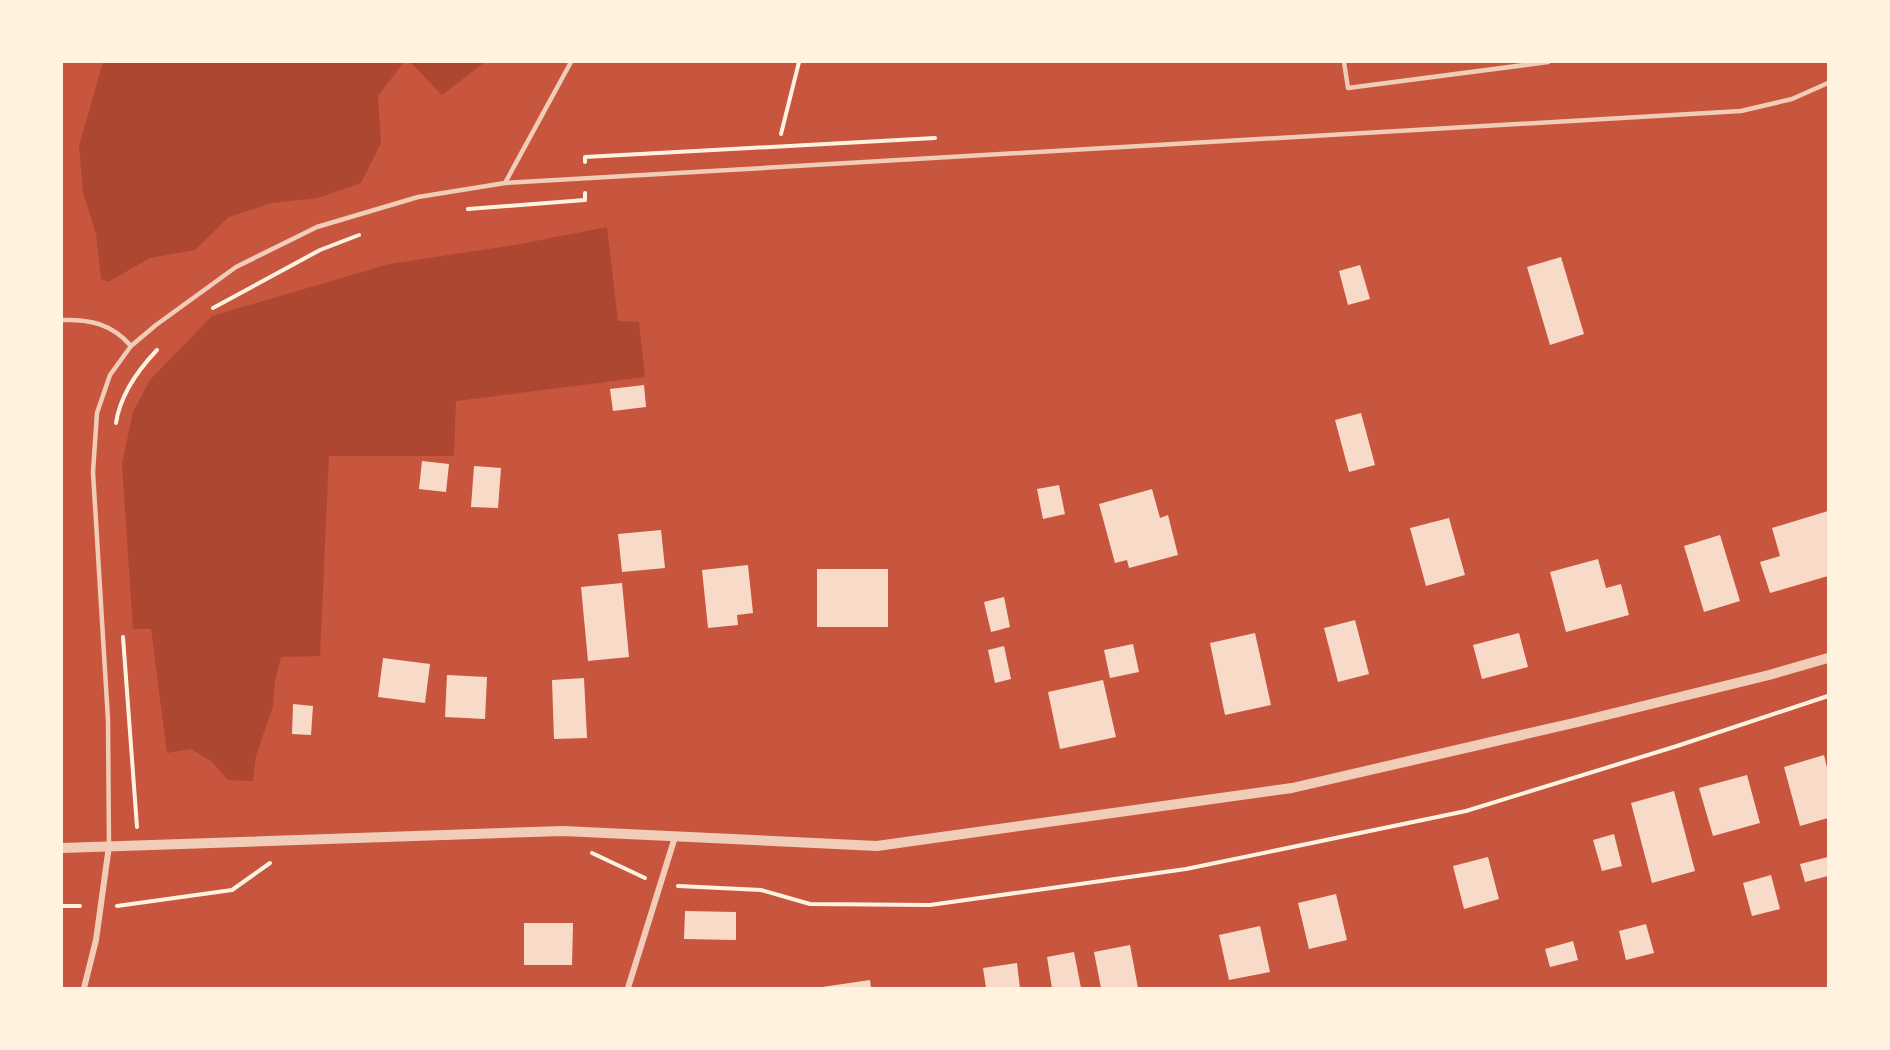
<svg xmlns="http://www.w3.org/2000/svg" width="1890" height="1050" font-family="'Work Sans',sans-serif">
<rect width="100%" height="100%" fill="#c8553d"/>
<!-- green -->
<g fill="#ae4732">
<path d="M 103,62 L 404,62 L 378,96 L 381,143 L 361,183 L 318,198 L 272,203 L 229,217 L 195,250 L 150,258 L 108,282 L 101,279 L 96,234 L 83,192 L 79,146 Z"/>
<path d="M 410,62 L 485,62 L 442,95 Z"/>
<path d="M 607,227 L 618,321 L 639,322 L 645,377 L 456,401 L 454,456 L 329,456 L 320,656 L 281,657 L 275,681 L 273,706 L 256,756 L 253,781 L 228,780 L 212,762 L 191,749 L 167,753 L 151,629 L 133,629 L 122,464 L 133,412 L 150,380 L 212,316 L 389,264 L 515,245 Z"/>
</g>
<!-- building -->
<g fill="#f7dbc8">
<path d="M 1561,257 L 1584,334 L 1550,345 L 1527,267 Z"/>
<path d="M 1360,265 L 1370,299 L 1348,305 L 1339,271 Z"/>
<path d="M 644,385 L 646,407 L 613,411 L 610,389 Z"/>
<path d="M 1361,413 L 1375,465 L 1349,472 L 1335,420 Z"/>
<path d="M 422,461 L 449,464 L 446,492 L 419,489 Z"/>
<path d="M 474,466 L 501,468 L 498,508 L 471,507 Z"/>
<path d="M 1059,485 L 1065,514 L 1043,519 L 1037,489 Z"/>
<path d="M 1152,489 L 1160,518 L 1168,515 L 1178,555 L 1129,568 L 1127,560 L 1115,563 L 1099,504 Z"/>
<path d="M 1828,511 L 1828,576 L 1770,593 L 1760,562 L 1780,556 L 1772,528 Z"/>
<path d="M 1449,518 L 1465,575 L 1426,586 L 1410,528 Z"/>
<path d="M 661,530 L 665,568 L 622,572 L 618,534 Z"/>
<path d="M 1720,535 L 1740,601 L 1704,612 L 1684,546 Z"/>
<path d="M 1598,559 L 1606,588 L 1621,584 L 1629,615 L 1566,632 L 1550,572 Z"/>
<path d="M 748,565 L 753,613 L 737,615 L 738,625 L 708,628 L 702,570 Z"/>
<rect x="817" y="569" width="71" height="58"/>
<path d="M 622,583 L 629,657 L 588,661 L 581,587 Z"/>
<path d="M 1004,597 L 1010,627 L 991,632 L 984,602 Z"/>
<path d="M 1355,620 L 1369,674 L 1338,682 L 1324,628 Z"/>
<path d="M 1255,633 L 1271,705 L 1225,715 L 1210,643 Z"/>
<path d="M 1519,633 L 1528,667 L 1482,679 L 1473,645 Z"/>
<path d="M 1133,644 L 1139,672 L 1110,678 L 1104,650 Z"/>
<path d="M 1004,646 L 1011,679 L 995,683 L 988,650 Z"/>
<path d="M 383,658 L 430,664 L 425,703 L 378,697 Z"/>
<path d="M 447,675 L 487,677 L 485,719 L 445,717 Z"/>
<path d="M 584,678 L 587,738 L 554,739 L 552,680 Z"/>
<path d="M 1103,680 L 1116,737 L 1060,749 L 1048,692 Z"/>
<path d="M 293,704 L 313,706 L 311,735 L 292,734 Z"/>
<path d="M 1824,755 L 1828,772 L 1828,818 L 1800,826 L 1784,767 Z"/>
<path d="M 1747,775 L 1760,823 L 1713,836 L 1699,788 Z"/>
<path d="M 1674,791 L 1695,871 L 1652,883 L 1631,803 Z"/>
<path d="M 1614,834 L 1622,866 L 1602,871 L 1593,840 Z"/>
<path d="M 1488,857 L 1499,899 L 1464,909 L 1453,866 Z"/>
<path d="M 1828,857 L 1828,876 L 1805,882 L 1800,864 Z"/>
<path d="M 1771,875 L 1780,909 L 1752,916 L 1743,883 Z"/>
<path d="M 1336,894 L 1347,940 L 1309,949 L 1298,903 Z"/>
<path d="M 685,911 L 736,912 L 736,940 L 684,939 Z"/>
<path d="M 524,923 L 573,923 L 572,965 L 524,965 Z"/>
<path d="M 1646,924 L 1654,953 L 1626,960 L 1619,931 Z"/>
<path d="M 1260,926 L 1270,972 L 1229,980 L 1219,935 Z"/>
<path d="M 1573,941 L 1578,960 L 1550,967 L 1545,949 Z"/>
<path d="M 1130,945 L 1138,988 L 1101,988 L 1094,952 Z"/>
<path d="M 1074,952 L 1081,988 L 1052,988 L 1047,957 Z"/>
<path d="M 1017,963 L 1020,988 L 986,988 L 983,968 Z"/>
<path d="M 870,980 L 871,988 L 822,988 L 822,987 Z"/>
</g>
<g fill="none" stroke-linecap="round" stroke-linejoin="round">
<!-- path -->
<g stroke="#fff3e0" stroke-width="4">
<path d="M 781,134 L 799,62"/>
<path d="M 585,162 L 585,157 L 935,138"/>
<path d="M 468,209 L 585,200 L 585,193"/>
<path d="M 213,308 L 320,250 L 359,235"/>
<path d="M 116,423 C 120,396 138,370 157,350"/>
<path d="M 123,637 L 137,827"/>
<path d="M 592,853 L 645,878"/>
<path d="M 678,886 L 761,890 L 810,904 L 930,905 L 1186,869 L 1466,811 L 1677,746 L 1828,696"/>
<path d="M 62,906 L 80,906"/>
<path d="M 117,906 L 232,890 L 270,863"/>
</g>
<!-- service -->
<g stroke="#f1ccb7" stroke-width="4.5">
<path d="M 1344,62 L 1348,88 L 1548,62"/>
<path d="M 505,183 L 571,62"/>
<path d="M 62,320 C 90,319 112,324 131,346"/>
<path d="M 109,846 L 108,720 L 93,472 L 97,413 L 110,375 L 131,346 L 156,325 L 236,267 L 317,227 L 418,197 L 505,183 L 1741,111 L 1792,99 L 1828,83"/>
</g>
<!-- minor -->
<g stroke="#f1ccb7" stroke-width="6">
<path d="M 84,988 L 96,940 L 109,846"/>
<path d="M 628,988 L 675,837"/>
</g>
<!-- tertiary -->
<path stroke="#f1ccb7" stroke-width="10" d="M 62,848 L 563,831 L 877,846 L 1292,788 L 1578,722 L 1769,675 L 1828,658"/>
</g>
<!-- border -->
<rect width="1890" height="1050" fill="none" stroke="#fff3e0" stroke-width="126"/>
</svg>
